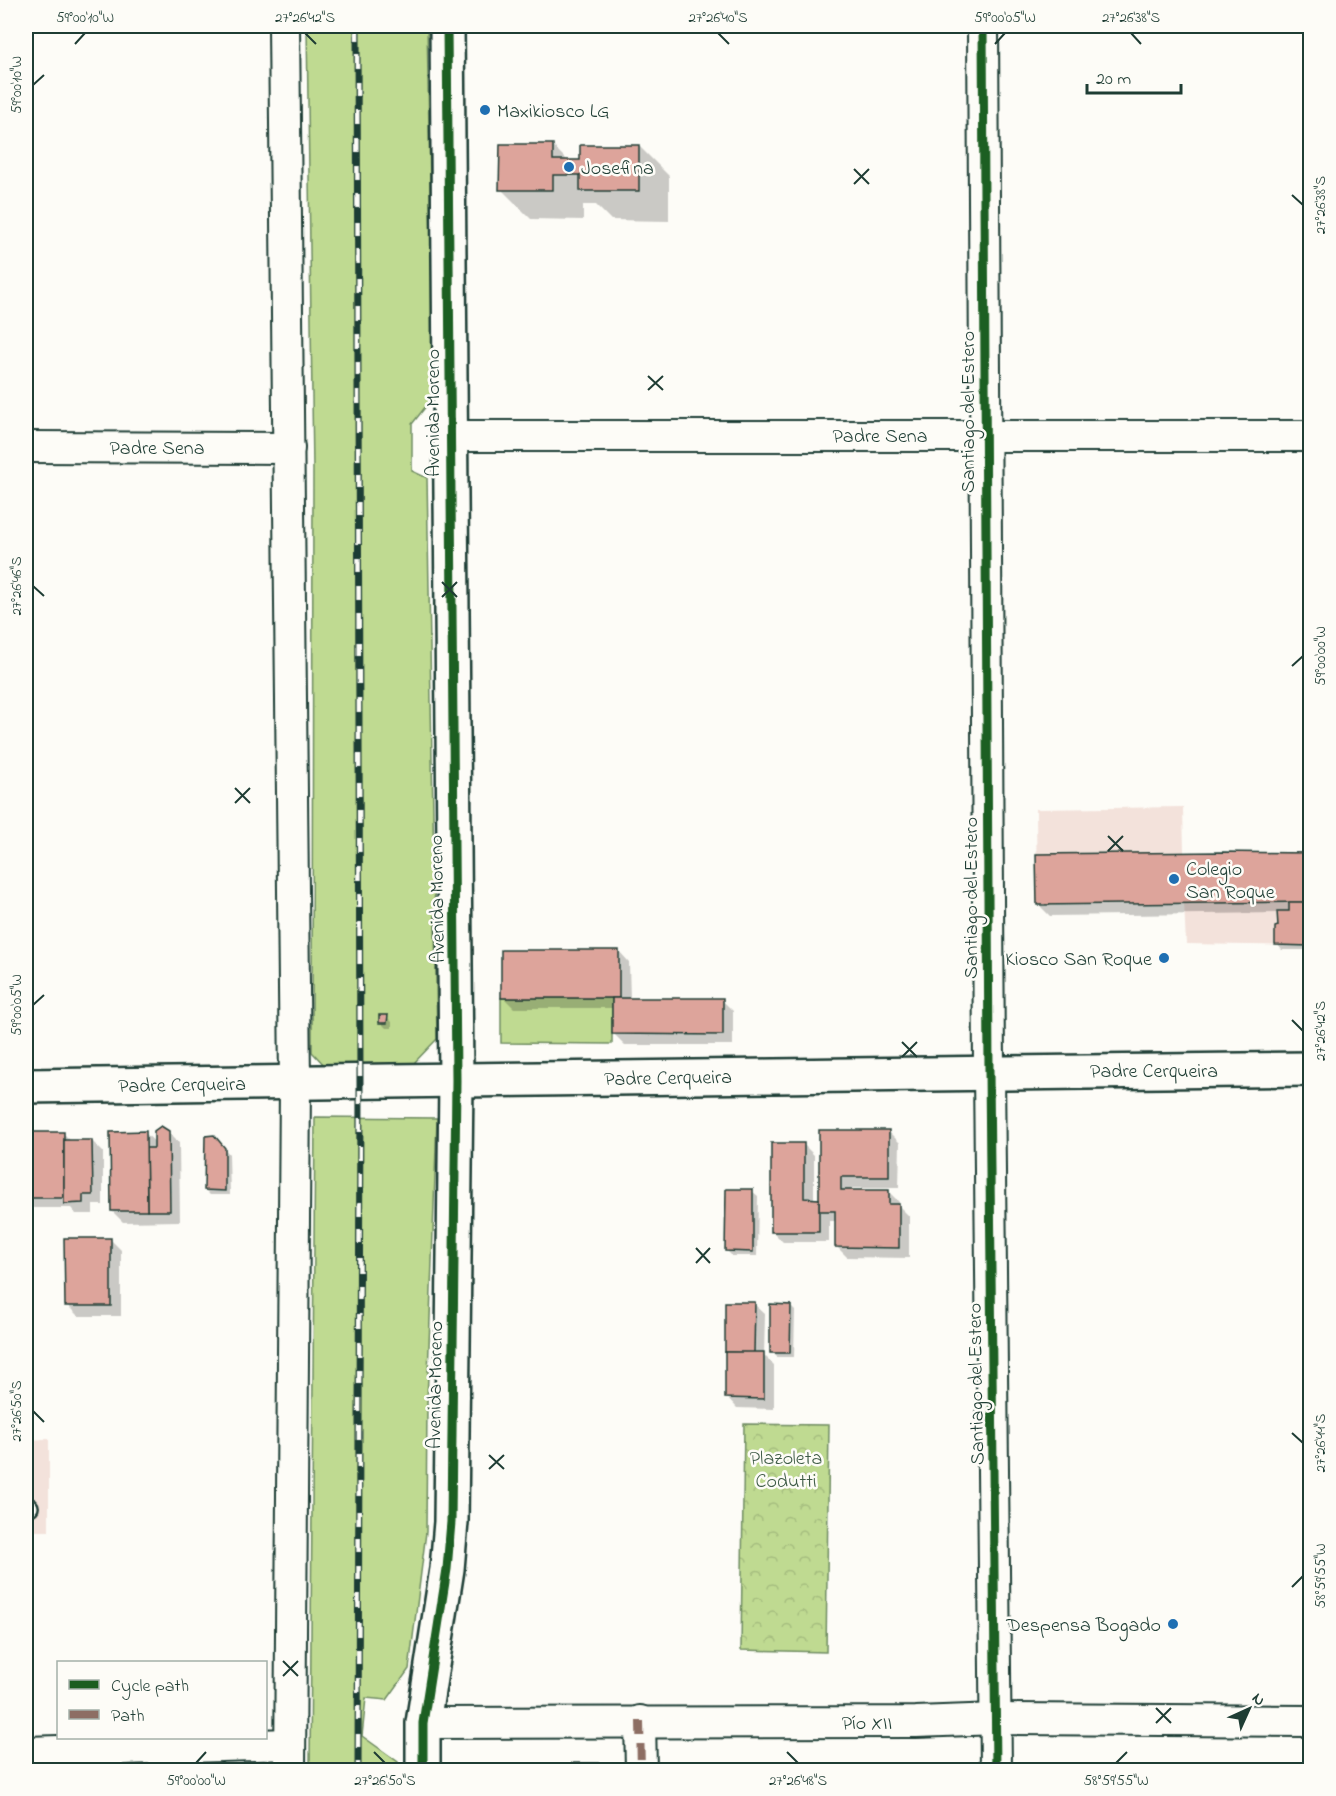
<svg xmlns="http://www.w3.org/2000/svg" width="1336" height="1796" font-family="'Indie Flower',sans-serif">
<defs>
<pattern id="forest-crowns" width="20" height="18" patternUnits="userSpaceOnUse" patternTransform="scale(1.5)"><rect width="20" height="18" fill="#bfda91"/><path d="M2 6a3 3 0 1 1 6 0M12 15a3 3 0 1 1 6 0" fill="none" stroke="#a4bc7e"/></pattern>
</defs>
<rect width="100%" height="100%" fill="#fdfcf7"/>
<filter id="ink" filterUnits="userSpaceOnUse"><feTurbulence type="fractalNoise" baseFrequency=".0167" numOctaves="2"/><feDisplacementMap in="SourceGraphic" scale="12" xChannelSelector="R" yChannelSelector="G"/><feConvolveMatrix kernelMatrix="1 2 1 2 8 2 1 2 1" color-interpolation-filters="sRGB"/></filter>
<g filter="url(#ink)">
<!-- built -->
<g fill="#f3e2db">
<path d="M 1183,807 L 1184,852 L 1310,853 L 1310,946 L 1186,944 L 1184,903 L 1037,905 L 1036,809 Z"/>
<path d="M 49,1439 L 49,1531 L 26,1531 L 26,1440 Z"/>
</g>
<!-- green -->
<g fill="#bfda91" stroke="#6f8c62" stroke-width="1.5">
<path d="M 307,26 L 427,26 L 434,396 L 412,424 L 412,471 L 427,478 L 437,1039 L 412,1065 L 329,1070 L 312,1052 L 313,469 Z"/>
<path d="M 501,998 L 612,998 L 612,1044 L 501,1043 Z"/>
<path d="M 315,1117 L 437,1118 L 427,1403 L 426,1532 L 409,1669 L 387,1700 L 366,1698 L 362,1736 L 398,1762 L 398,1770 L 310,1770 Z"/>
</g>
<!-- forest -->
<path fill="url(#forest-crowns)" stroke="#6f8c62" stroke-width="1.5" d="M 744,1424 L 829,1425 L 826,1652 L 741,1650 Z"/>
<!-- shadow -->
<g fill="#0003">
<path d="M 553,146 L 568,161 L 581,161 L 639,146 L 669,176 L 669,221 L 611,220 L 596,205 L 583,205 L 583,220 L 531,219 L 501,189 Z"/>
<path d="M 1184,853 L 1310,854 L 1310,950 L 1282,950 L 1277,944 L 1279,913 L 1050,916 L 1039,905 Z"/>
<path d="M 619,951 L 629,962 L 630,1000 L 722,1000 L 733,1011 L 733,1045 L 625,1045 L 614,1034 L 614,1008 L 514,1008 L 503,997 Z"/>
<path d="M 387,1017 L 392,1022 L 392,1028 L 386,1028 L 381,1023 Z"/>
<path d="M 168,1132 L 179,1143 L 180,1221 L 123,1222 L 112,1211 L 145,1133 L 156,1143 Z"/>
<path d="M 820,1132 L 889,1132 L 900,1143 L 899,1188 L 851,1188 L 851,1192 L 889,1192 L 899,1202 L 899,1206 L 909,1216 L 909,1258 L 847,1257 L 836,1246 L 837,1221 L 829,1221 L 829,1242 L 783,1242 L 772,1231 L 803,1144 L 814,1155 L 814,1200 L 821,1201 Z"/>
<path d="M 26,1133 L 63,1133 L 71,1141 L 92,1141 L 103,1152 L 103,1205 L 93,1205 L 93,1214 L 76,1214 L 71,1208 L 33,1208 L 26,1201 Z"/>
<path d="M 219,1142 L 229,1154 L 230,1195 L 210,1195 L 205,1190 Z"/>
<path d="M 752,1191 L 758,1196 L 757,1256 L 732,1256 L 727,1251 Z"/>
<path d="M 110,1239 L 121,1250 L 121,1316 L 78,1316 L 67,1305 Z"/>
<path d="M 754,1304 L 765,1314 L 764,1355 L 774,1365 L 774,1409 L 737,1408 L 727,1397 Z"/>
<path d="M 790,1306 L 795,1311 L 794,1357 L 777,1357 L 772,1352 Z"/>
<path d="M 573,1764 L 599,1765 L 605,1770 L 573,1770 Z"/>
</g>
<!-- building -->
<g fill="#dda49b" stroke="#1f3d34" stroke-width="1.5">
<path d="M 500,144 L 553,144 L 553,160 L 580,160 L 580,145 L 639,145 L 639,191 L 580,191 L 580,175 L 553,175 L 553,190 L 499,190 Z"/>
<path d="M 1222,852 L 1310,853 L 1310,902 L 1037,905 L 1036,854 Z"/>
<path d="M 1289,902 L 1310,902 L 1310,946 L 1275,945 L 1275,927 L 1278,926 L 1277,911 L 1289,911 Z"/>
<rect x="501" y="950" width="118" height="48"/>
<path d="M 612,998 L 723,998 L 723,1035 L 612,1034 Z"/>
<path d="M 379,1015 L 388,1015 L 387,1023 L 379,1023 Z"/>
<path d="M 161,1126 L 169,1131 L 170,1211 L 147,1211 L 146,1148 L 154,1148 L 154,1131 Z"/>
<path d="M 819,1130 L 889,1130 L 889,1177 L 841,1177 L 841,1190 L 889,1190 L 889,1204 L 899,1204 L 899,1248 L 835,1247 L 835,1211 L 819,1211 Z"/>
<path d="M 146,1131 L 147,1211 L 111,1211 L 110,1132 Z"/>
<rect x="26" y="1132" width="38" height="66"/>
<path d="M 214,1135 L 225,1148 L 225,1191 L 204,1190 L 205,1136 Z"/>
<path d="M 64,1140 L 92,1140 L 93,1195 L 83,1195 L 83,1203 L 64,1204 Z"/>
<path d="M 771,1143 L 804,1143 L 804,1198 L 819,1199 L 819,1232 L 771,1232 Z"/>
<path d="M 726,1189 L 753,1189 L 753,1252 L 725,1251 Z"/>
<path d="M 64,1238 L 111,1238 L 111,1306 L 65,1306 Z"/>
<path d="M 725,1302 L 755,1302 L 754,1353 L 725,1352 Z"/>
<path d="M 770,1304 L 791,1305 L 790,1353 L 770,1353 Z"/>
<path d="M 725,1352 L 764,1352 L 764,1399 L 725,1398 Z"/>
<path d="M 572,1763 L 600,1763 L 600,1770 L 571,1770 Z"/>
</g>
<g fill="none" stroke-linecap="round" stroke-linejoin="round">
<!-- service casing -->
<g stroke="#1f3d34" stroke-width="20">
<path id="service" d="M 26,1507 L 30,1507"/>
</g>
<!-- minor casing -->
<g stroke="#1f3d34" stroke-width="34">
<g id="minor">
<path d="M 284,26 L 295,1083 L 290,1770"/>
<path d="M 983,26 L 989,1071 L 996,1770"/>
<path d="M 450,436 L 1310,436"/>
<path d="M 26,447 L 289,448"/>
<path d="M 640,1721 L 641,1770"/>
<path d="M 423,1723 L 916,1722 L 997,1719 L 1310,1721"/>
<path d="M 26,1752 L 290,1744"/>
</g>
</g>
<!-- tertiary casing -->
<g stroke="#1f3d34" stroke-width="38">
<g id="tertiary">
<path d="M 26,1086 C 454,1081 882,1073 1310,1069"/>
<path d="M 423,1770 L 423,1723 L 447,1569 L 451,1522 L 456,1080 L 447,26"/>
</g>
</g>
<!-- service -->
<use href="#service" stroke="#fdfcf7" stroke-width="15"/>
<!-- minor -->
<use href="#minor" stroke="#fdfcf7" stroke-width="30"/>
<!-- tertiary -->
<use href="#tertiary" stroke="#fdfcf7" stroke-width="33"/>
<!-- rail casing -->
<g stroke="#1f3d34" stroke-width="7">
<path id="rail" d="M 357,26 L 360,1083 L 358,1770"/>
</g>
<!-- rail -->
<use href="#rail" stroke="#fdfcf7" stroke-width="4.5" stroke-dasharray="14" stroke-linecap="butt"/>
<!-- quiet -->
<path stroke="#8d6e63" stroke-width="8" stroke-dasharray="15 8" stroke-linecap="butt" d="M 640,1721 L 641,1770"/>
<!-- cycleway casing -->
<g stroke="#fdfcf7" stroke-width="13">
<g id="cycleway">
<path d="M 983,26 L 989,1071 L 996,1770"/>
<path d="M 423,1770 L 423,1723 L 447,1569 L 451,1522 L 456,1080 L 447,26"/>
</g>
</g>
<!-- cycleway -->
<use href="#cycleway" stroke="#1b5e20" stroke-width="9"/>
</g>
</g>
<!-- ticks -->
<path fill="none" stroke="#1f3d34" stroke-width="2" d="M 305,33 L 316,44M 718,33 L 729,44M 1131,33 L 1141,44M 75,44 L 85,33M 995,44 L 1005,33M 33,85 L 44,75M 854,169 L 869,184M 854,184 L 869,169M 1292,195 L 1303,205M 648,376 L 663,390M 648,390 L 663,376M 442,582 L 457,597M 33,586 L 44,596M 442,597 L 457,582M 1292,666 L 1303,656M 235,788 L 250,803M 235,803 L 250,788M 1108,836 L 1123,851M 1108,851 L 1123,836M 33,1005 L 44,995M 1292,1020 L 1303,1031M 902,1042 L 917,1057M 902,1057 L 917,1042M 696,1248 L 710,1263M 696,1263 L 710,1248M 33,1411 L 44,1422M 1292,1433 L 1303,1443M 489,1455 L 504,1469M 489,1469 L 504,1455M 1292,1587 L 1303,1576M 283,1661 L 298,1676M 283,1676 L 298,1661M 1156,1708 L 1171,1723M 1156,1723 L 1171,1708M 374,1752 L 385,1763M 787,1752 L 798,1763M 196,1763 L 206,1752M 1116,1763 L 1127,1752"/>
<!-- markers -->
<g fill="#1f6fb2" stroke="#fdfcf7" stroke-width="2">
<circle cx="485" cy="110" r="6"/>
<circle cx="569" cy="167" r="6"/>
<circle cx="1174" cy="879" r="6"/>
<circle cx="1164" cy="958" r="6"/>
<circle cx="1173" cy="1624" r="6"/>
</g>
<g text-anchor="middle" stroke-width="5" stroke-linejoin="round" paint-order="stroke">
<!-- poi labels -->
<g font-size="20" fill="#1f3d34" stroke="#fdfcf7" text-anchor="start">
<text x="497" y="117">Maxikiosco LG</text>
<text x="581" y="174">Josefina</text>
<text x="1186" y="875">Colegio<tspan x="1186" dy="23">San Roque</tspan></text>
<text x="1152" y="965" text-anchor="end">Kiosco San Roque</text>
<text x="1161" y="1631" text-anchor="end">Despensa Bogado</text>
</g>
<!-- street labels -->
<g font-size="20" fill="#1f3d34" stroke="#fdfcf7">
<text transform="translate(967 412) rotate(-90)" y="7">Santiago del Estero</text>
<text transform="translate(432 413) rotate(-90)" y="7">Avenida Moreno</text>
<text x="880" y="442">Padre Sena</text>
<text x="157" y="454">Padre Sena</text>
<text transform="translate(970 898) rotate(-90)" y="7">Santiago del Estero</text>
<text transform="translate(436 899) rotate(-91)" y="7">Avenida Moreno</text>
<text x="1154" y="1077">Padre Cerqueira</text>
<text transform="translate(668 1077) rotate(-1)" y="7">Padre Cerqueira</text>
<text transform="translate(182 1084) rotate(-1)" y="7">Padre Cerqueira</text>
<text transform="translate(975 1384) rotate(-91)" y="7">Santiago del Estero</text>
<text transform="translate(434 1385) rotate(-89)" y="7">Avenida Moreno</text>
<text x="867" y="1729">Pío XII</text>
</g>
<!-- park labels -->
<g font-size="20" fill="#3f5c47" stroke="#fdfcf7">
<text x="786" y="1464">Plazoleta<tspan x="786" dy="23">Codutti</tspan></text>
</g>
</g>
<!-- margin -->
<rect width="1336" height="1796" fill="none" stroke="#fdfcf7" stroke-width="66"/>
<!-- legend -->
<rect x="57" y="1661" width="210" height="78" fill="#fdfcf7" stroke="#a4b0a9" stroke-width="1.5"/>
<rect x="69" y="1680" width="30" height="9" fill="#1b5e20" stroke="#a4b0a9" stroke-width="1.5"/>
<text x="111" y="1691" font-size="18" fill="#1f3d34">Cycle path</text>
<rect x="69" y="1710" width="30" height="9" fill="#8d6e63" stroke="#a4b0a9" stroke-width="1.5"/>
<text x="111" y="1721" font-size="18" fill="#1f3d34">Path</text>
<!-- north arrow -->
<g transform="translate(1249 1709) rotate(45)" stroke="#fdfcf7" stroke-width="4.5" paint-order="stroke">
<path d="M0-4.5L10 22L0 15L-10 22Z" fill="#1f3d34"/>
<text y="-9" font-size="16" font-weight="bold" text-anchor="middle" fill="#1f3d34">N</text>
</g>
<!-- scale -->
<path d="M1087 84v9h94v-9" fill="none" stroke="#1f3d34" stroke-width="3"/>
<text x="1096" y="84" font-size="18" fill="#1f3d34" stroke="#fdfcf7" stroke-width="4.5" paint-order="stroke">20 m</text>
<rect x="33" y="33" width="1270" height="1730" fill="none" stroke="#1f3d34" stroke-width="2"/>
<g font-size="15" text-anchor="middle" fill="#1f3d34">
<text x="85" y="22">59°00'10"W</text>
<text x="305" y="22">27°26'42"S</text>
<text x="718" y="22">27°26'40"S</text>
<text x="1005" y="22">59°00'05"W</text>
<text x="1131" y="22">27°26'38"S</text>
<text transform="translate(16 85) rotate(-90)" y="5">59°00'10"W</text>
<text transform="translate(1320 205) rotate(-90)" y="5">27°26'38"S</text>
<text transform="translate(16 586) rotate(-90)" y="5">27°26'46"S</text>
<text transform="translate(1320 656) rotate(-90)" y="5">59°00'00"W</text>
<text transform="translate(16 1005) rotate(-90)" y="5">59°00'05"W</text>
<text transform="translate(1320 1031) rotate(-90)" y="5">27°26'42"S</text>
<text transform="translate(16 1411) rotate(-90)" y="5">27°26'50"S</text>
<text transform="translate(1320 1443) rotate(-90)" y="5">27°26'44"S</text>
<text transform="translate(1320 1576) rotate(-90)" y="5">58°59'55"W</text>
<text x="196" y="1785">59°00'00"W</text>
<text x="385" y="1785">27°26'50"S</text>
<text x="798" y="1785">27°26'48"S</text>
<text x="1116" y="1785">58°59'55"W</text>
</g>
</svg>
